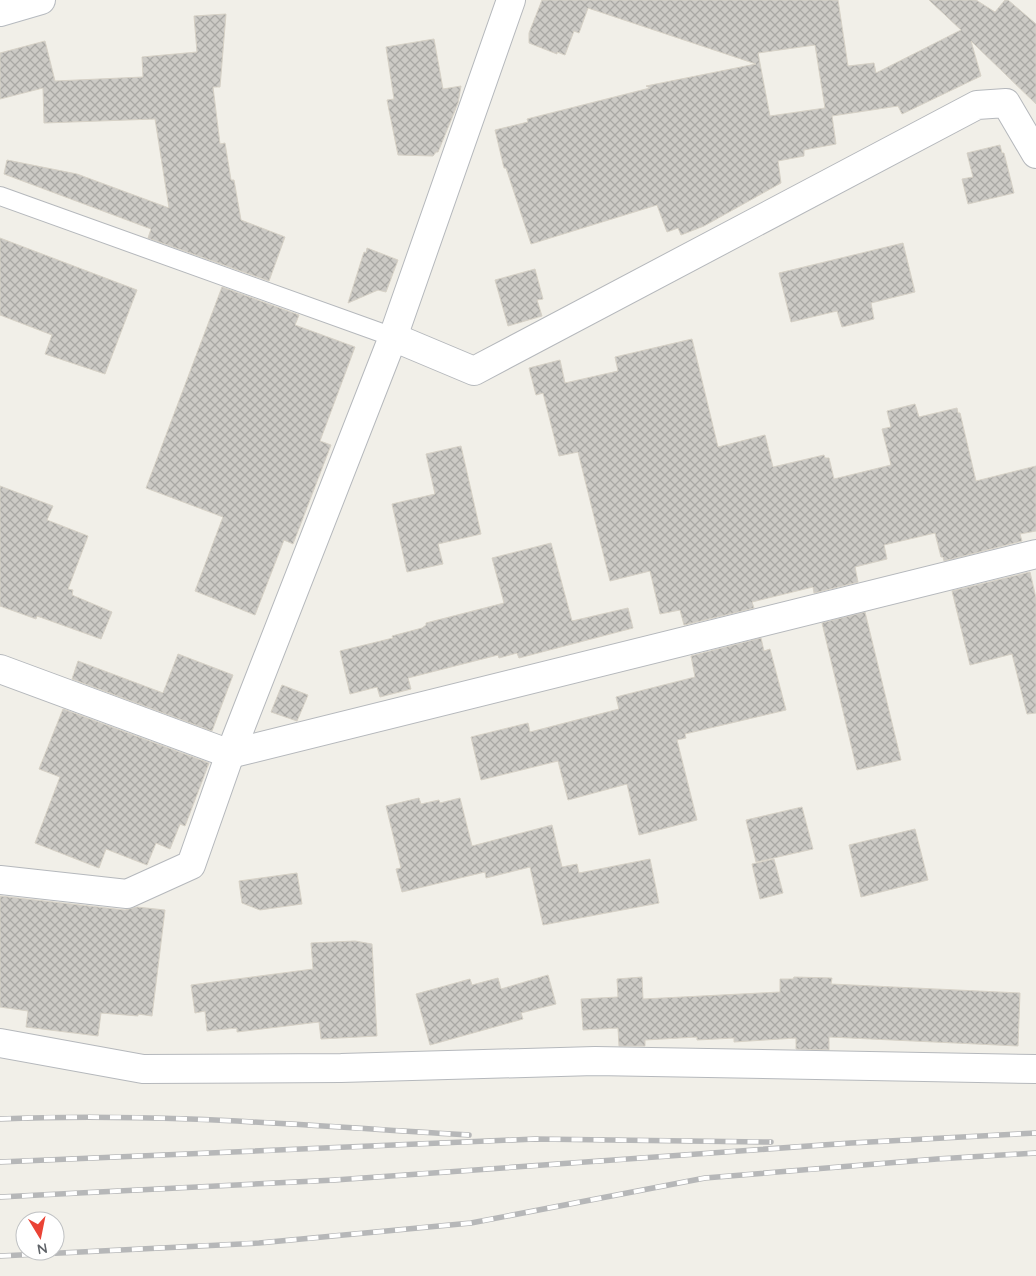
<svg xmlns="http://www.w3.org/2000/svg" width="1036" height="1276" font-family="Quicksand,sans-serif">
<defs>
<pattern id="building-cross-hatch" width="8" height="8" patternUnits="userSpaceOnUse" patternTransform="scale(1.25)"><rect width="8" height="8" fill="#cccac5"/><path d="M0 0l8 8M0 8l8-8" fill="none" stroke="#a9a8a4"/></pattern>
</defs>
<rect width="100%" height="100%" fill="#f1efe8"/>
<!-- building -->
<g fill="url(#building-cross-hatch)" stroke="#d6d1c6" fill-rule="evenodd">
<path d="M 542,0 L 838,0 L 848,66 L 874,63 L 876,73 L 961,30 L 929,0 L 976,0 L 995,12 L 1005,0 L 1008,0 L 1036,24 L 1036,104 L 971,41 L 981,76 L 902,114 L 898,106 L 832,116 L 836,144 L 804,150 L 804,156 L 778,161 L 781,183 L 704,226 L 681,235 L 678,228 L 667,232 L 657,205 L 531,244 L 506,168 L 504,168 L 495,130 L 528,122 L 527,119 L 650,88 L 646,86 L 756,64 L 588,8 L 579,33 L 574,31 L 565,55 L 557,52 L 557,54 L 529,43 L 529,33 ZM 815,45 L 825,108 L 770,116 L 758,53 Z"/>
<path d="M 226,14 L 220,87 L 213,87 L 220,144 L 225,143 L 231,180 L 234,180 L 241,220 L 285,237 L 269,281 L 148,238 L 151,229 L 4,174 L 7,160 L 77,174 L 169,208 L 155,119 L 44,123 L 43,88 L 0,99 L 0,53 L 45,41 L 55,81 L 143,77 L 142,57 L 197,52 L 194,16 Z"/>
<path d="M 434,39 L 443,89 L 461,86 L 458,103 L 438,152 L 436,152 L 433,156 L 398,155 L 387,100 L 394,99 L 386,47 Z"/>
<path d="M 1000,145 L 1002,153 L 1004,153 L 1014,193 L 968,204 L 962,179 L 973,177 L 967,153 Z"/>
<path d="M 0,238 L 137,290 L 105,374 L 45,354 L 52,335 L 0,315 Z"/>
<path d="M 903,243 L 915,292 L 871,303 L 874,319 L 842,327 L 837,311 L 791,322 L 779,273 Z"/>
<path d="M 367,248 L 398,260 L 386,292 L 378,290 L 348,303 L 364,252 L 366,253 Z"/>
<path d="M 535,269 L 543,299 L 537,300 L 542,316 L 508,326 L 495,280 Z"/>
<path d="M 222,287 L 299,315 L 295,325 L 355,347 L 320,441 L 331,445 L 293,544 L 284,540 L 255,615 L 195,591 L 223,517 L 146,488 Z"/>
<path d="M 692,339 L 718,447 L 765,435 L 773,467 L 824,455 L 825,458 L 829,458 L 834,479 L 891,465 L 882,429 L 891,427 L 887,411 L 915,404 L 919,417 L 957,408 L 958,413 L 960,413 L 976,481 L 1036,466 L 1036,531 L 1020,534 L 1022,541 L 944,561 L 943,557 L 941,557 L 935,533 L 884,545 L 887,559 L 855,567 L 858,582 L 814,593 L 813,587 L 752,602 L 754,608 L 684,625 L 680,610 L 660,614 L 650,571 L 610,581 L 578,452 L 559,456 L 543,393 L 536,395 L 529,368 L 560,360 L 565,383 L 618,371 L 615,357 Z"/>
<path d="M 461,446 L 481,534 L 438,544 L 443,564 L 407,572 L 392,504 L 435,494 L 426,454 Z"/>
<path d="M 0,486 L 53,506 L 47,520 L 88,536 L 68,589 L 73,590 L 72,595 L 112,612 L 101,639 L 37,616 L 36,619 L 0,606 Z"/>
<path d="M 551,543 L 572,621 L 628,608 L 633,628 L 519,658 L 517,653 L 499,658 L 498,655 L 408,678 L 411,689 L 380,697 L 377,687 L 350,694 L 340,651 L 393,638 L 392,636 L 422,628 L 426,625 L 426,623 L 504,603 L 492,558 Z"/>
<path d="M 1030,572 L 1036,598 L 1036,713 L 1027,714 L 1012,654 L 970,665 L 952,591 Z"/>
<path d="M 865,612 L 901,760 L 857,770 L 822,623 Z"/>
<path d="M 761,638 L 764,651 L 770,649 L 786,710 L 685,734 L 686,738 L 677,740 L 697,820 L 639,835 L 627,784 L 568,800 L 558,761 L 481,780 L 471,737 L 528,723 L 530,732 L 619,709 L 616,697 L 695,677 L 691,656 Z"/>
<path d="M 178,654 L 233,675 L 212,731 L 72,679 L 78,661 L 163,693 Z"/>
<path d="M 282,685 L 308,695 L 297,721 L 271,712 Z"/>
<path d="M 63,709 L 209,763 L 185,826 L 180,824 L 170,849 L 156,843 L 147,865 L 106,849 L 99,868 L 35,843 L 60,777 L 39,769 Z"/>
<path d="M 419,798 L 421,804 L 439,800 L 440,803 L 460,798 L 472,846 L 552,825 L 562,867 L 577,864 L 579,873 L 650,859 L 659,903 L 543,925 L 530,867 L 486,878 L 485,872 L 402,892 L 396,869 L 401,868 L 386,806 Z"/>
<path d="M 802,807 L 813,849 L 756,862 L 746,820 Z"/>
<path d="M 915,829 L 928,880 L 861,897 L 849,845 Z"/>
<path d="M 774,859 L 783,893 L 760,899 L 752,864 Z"/>
<path d="M 297,873 L 302,904 L 260,910 L 242,903 L 239,881 Z"/>
<path d="M 0,896 L 125,910 L 137,907 L 165,910 L 152,1016 L 138,1014 L 138,1016 L 101,1013 L 98,1036 L 26,1027 L 28,1011 L 0,1007 Z"/>
<path d="M 355,941 L 372,944 L 377,1036 L 321,1039 L 319,1022 L 237,1032 L 237,1028 L 207,1031 L 205,1011 L 195,1013 L 191,985 L 313,969 L 311,943 Z"/>
<path d="M 548,975 L 556,1004 L 521,1013 L 523,1019 L 430,1045 L 416,994 L 470,979 L 472,985 L 498,978 L 501,989 Z"/>
<path d="M 642,977 L 643,999 L 780,992 L 780,979 L 793,979 L 794,977 L 832,978 L 831,984 L 1020,993 L 1018,1046 L 829,1037 L 829,1050 L 796,1049 L 796,1038 L 734,1042 L 734,1038 L 697,1040 L 697,1037 L 645,1040 L 645,1046 L 619,1046 L 618,1028 L 583,1030 L 581,999 L 618,997 L 617,979 Z"/>
</g>
<g fill="none" stroke-linecap="round" stroke-linejoin="round">
<!-- lane casing -->
<g stroke="#b5b8bc" stroke-width="20">
<path id="lane" d="M 0,196 L 393,337"/>
</g>
<!-- street casing -->
<g stroke="#b5b8bc" stroke-width="30">
<g id="street">
<path d="M 393,337 L 474,371 L 977,105 L 1006,103 L 1036,154"/>
<path d="M 0,669 L 230,754 L 1036,554"/>
<path d="M 0,880 L 127,894 L 191,865 L 230,754 L 393,337 L 511,0"/>
<path d="M 0,1043 L 143,1069 L 341,1068 L 595,1061 L 1036,1069"/>
</g>
</g>
<!-- secondary casing -->
<g stroke="#b6babf" stroke-width="30">
<path id="secondary" d="M 0,12 L 41,0"/>
</g>
<!-- lane -->
<use href="#lane" stroke="#fff" stroke-width="18"/>
<!-- street -->
<use href="#street" stroke="#fff" stroke-width="28"/>
<!-- secondary -->
<use href="#secondary" stroke="#fff" stroke-width="28"/>
<!-- rail casing -->
<g stroke="#b6b7b8" stroke-width="5.5">
<g id="rail">
<path d="M 0,1119 C 157,1112 313,1126 469,1135"/>
<path d="M 0,1162 L 535,1139 L 771,1142"/>
<path d="M 0,1197 L 335,1180 L 851,1143 L 1036,1133"/>
<path d="M 0,1256 L 259,1243 L 471,1223 L 705,1178 L 937,1159 L 1036,1153"/>
</g>
</g>
<!-- rail -->
<use href="#rail" stroke="#fff" stroke-width="4" stroke-dasharray="11" stroke-linecap="butt"/>
</g>
<!-- north arrow -->
<g transform="translate(40 1236) rotate(170)"><circle r="24" fill="#ffffff" stroke="#bfc1c3"/>
<path d="M0-4L9 19L0 12L-9 19Z" fill="#ea4335"/>
<text y="-8" font-size="14" font-weight="bold" text-anchor="middle" fill="#5f6368">N</text>
</g>
</svg>
